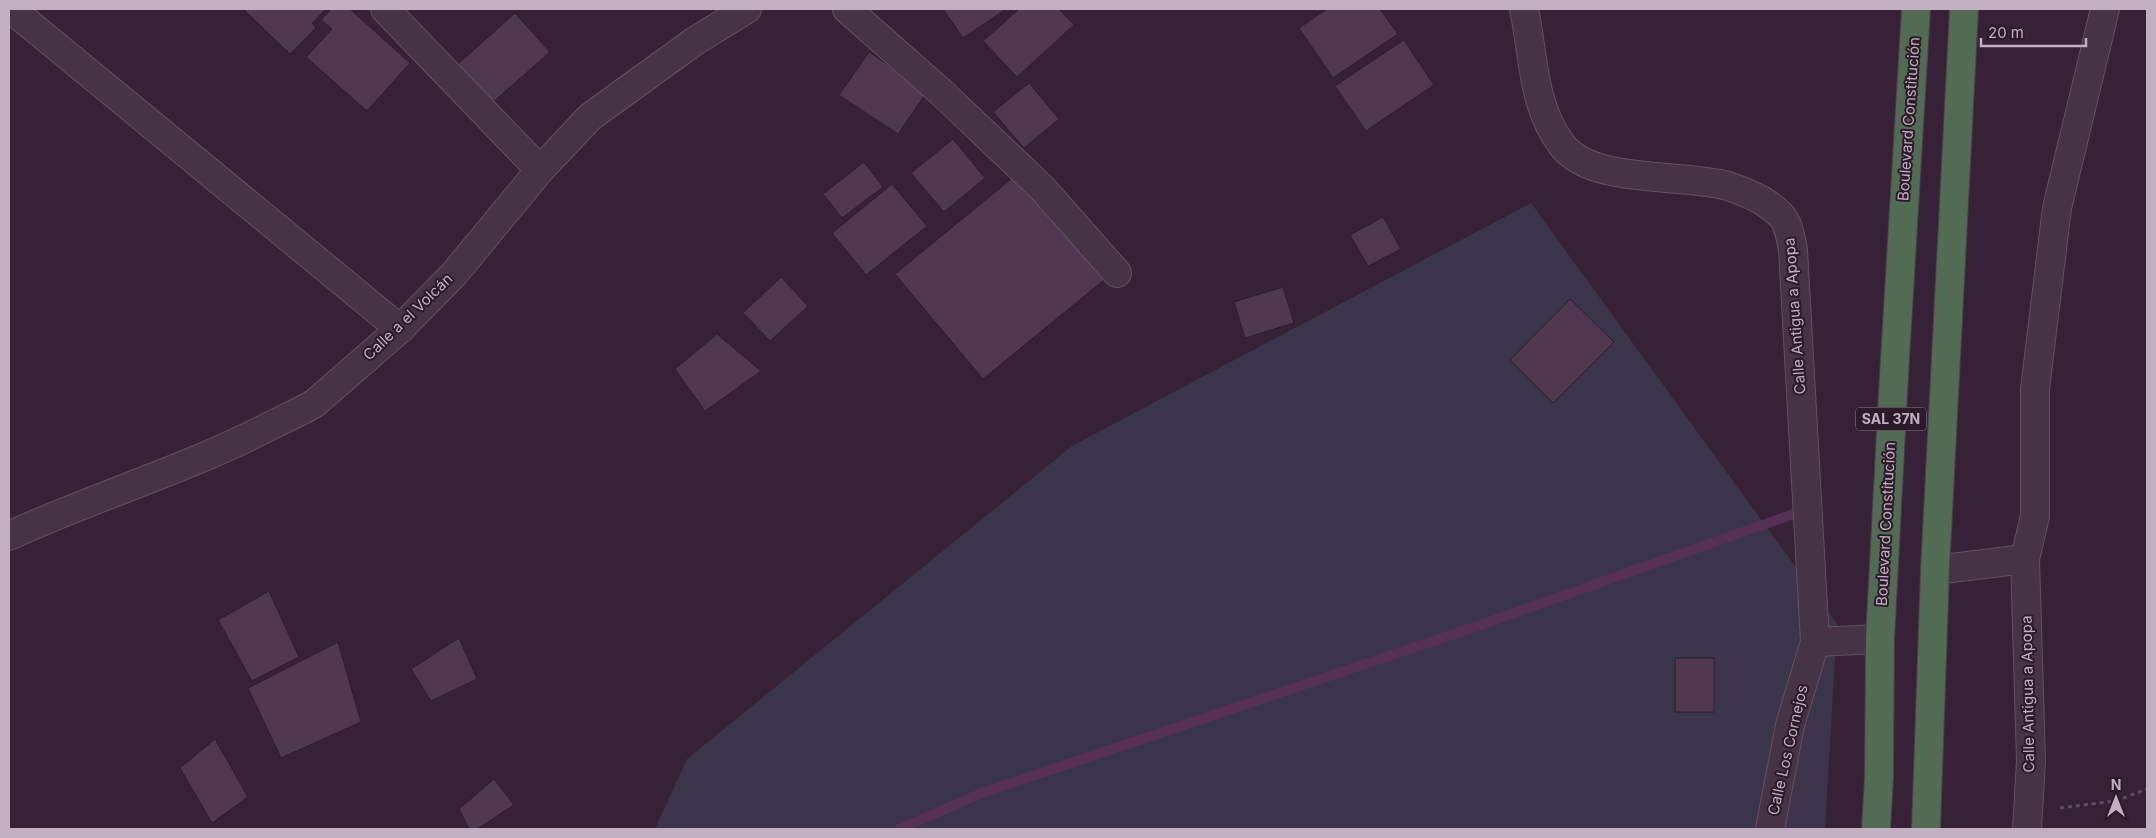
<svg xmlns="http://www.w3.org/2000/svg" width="2156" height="838" font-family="Inter,sans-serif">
<rect width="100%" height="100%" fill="#362136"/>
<!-- green -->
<path fill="#3b354b" d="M 1531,203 L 1837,624 L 1825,829 L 655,829 L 687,759 L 1072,446 Z"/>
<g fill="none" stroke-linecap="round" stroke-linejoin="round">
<!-- stream -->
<path stroke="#563155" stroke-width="10" d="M 900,829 L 982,793 L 1472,628 L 1799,512"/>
</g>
<!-- building -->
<g fill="#513851" stroke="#2d1c2d">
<path d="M 248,9 L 326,9 L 312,23 L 316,28 L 290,54 L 245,11 Z"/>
<path d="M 331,9 L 350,9 L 410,63 L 367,111 L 306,57 L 332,29 L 321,20 Z"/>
<path d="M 943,9 L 1006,9 L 963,38 Z"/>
<path d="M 1019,9 L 1059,9 L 1074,25 L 1017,77 L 983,41 Z"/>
<path d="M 1327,9 L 1380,9 L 1398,34 L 1333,78 L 1299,28 Z"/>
<path d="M 515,13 L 550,52 L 492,103 L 457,65 Z"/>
<path d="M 1404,40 L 1434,85 L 1366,131 L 1335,86 Z"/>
<path d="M 869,52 L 927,92 L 898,134 L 839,95 Z"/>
<path d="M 1029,83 L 1059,119 L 1024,148 L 993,112 Z"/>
<path d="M 953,139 L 985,178 L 944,212 L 911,173 Z"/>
<path d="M 864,162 L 883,187 L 842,218 L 823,194 Z"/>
<path d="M 1016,175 L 1104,280 L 983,379 L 895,274 Z"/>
<path d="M 892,184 L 927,226 L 866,275 L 832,233 Z"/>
<path d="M 1383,217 L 1401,249 L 1368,266 L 1350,235 Z"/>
<path d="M 781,277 L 808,306 L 770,341 L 743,313 Z"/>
<path d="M 1283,287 L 1294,323 L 1245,338 L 1234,302 Z"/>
<path d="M 1570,299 L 1614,342 L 1553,403 L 1510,360 Z"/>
<path d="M 717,334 L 761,371 L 705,411 L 675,369 Z"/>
<path d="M 269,591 L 299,657 L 252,681 L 218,620 Z"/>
<path d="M 459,638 L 477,679 L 431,701 L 411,669 Z"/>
<path d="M 338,642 L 361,722 L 281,758 L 248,688 Z"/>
<rect x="1675" y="658" width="39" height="54"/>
<path d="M 215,739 L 248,797 L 212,823 L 180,768 Z"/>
<path d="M 494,779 L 514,805 L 477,829 L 469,829 L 459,809 Z"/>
</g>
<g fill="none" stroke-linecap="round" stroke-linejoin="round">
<!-- street casing -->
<g stroke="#645264" stroke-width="30">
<g id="street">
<path d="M 11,9 L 400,329"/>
<path d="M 385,9 L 540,170"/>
<path d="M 847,9 L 942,93 L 1042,188 L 1117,273"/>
<path d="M 1524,9 C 1534,56 1532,106 1562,145 C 1592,185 1684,173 1728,186 C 1740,190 1752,195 1763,201 C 1770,206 1781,213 1785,221 C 1790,230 1791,240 1793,250 L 1815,642 L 1790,725 L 1770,829"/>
<path d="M 9,536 C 93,497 182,471 264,429 C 281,420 299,413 315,403 L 400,329 L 454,274 L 540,170 L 590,117 L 695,41 L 747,9"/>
<path d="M 1935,570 L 2025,559"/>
<path d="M 1815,642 L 1880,639"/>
<path d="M 2027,829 L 2031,761 L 2025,559 L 2035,516 L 2035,389 L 2057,208 L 2105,9"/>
</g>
</g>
<!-- highway casing -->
<g stroke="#4e3c4e" stroke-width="30">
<g id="highway">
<path d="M 1876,829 L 1879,777 L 1880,639 L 1894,375 L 1916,9"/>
<path d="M 1926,829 L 1935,570 L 1964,9"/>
</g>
</g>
<!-- path -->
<path stroke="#5c5064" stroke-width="3" stroke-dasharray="4 4" stroke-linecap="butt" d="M 2060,808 L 2116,801 L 2147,789"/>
<!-- street -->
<use href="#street" stroke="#463446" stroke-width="28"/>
<!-- highway -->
<use href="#highway" stroke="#526c53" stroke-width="28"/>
</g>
<g text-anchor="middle" stroke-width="4" stroke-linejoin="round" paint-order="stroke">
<!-- shield labels -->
<rect fill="#2b1a2a" stroke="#958294" stroke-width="1" x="1856" y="407.5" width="70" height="23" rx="4"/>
<g font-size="14" font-weight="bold" fill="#c3afc2">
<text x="1891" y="424">SAL 37N</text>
</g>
<!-- street labels -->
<g font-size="15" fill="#c3afc2" stroke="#2b1a2a">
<text transform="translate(1909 119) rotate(-86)" y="5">Boulevard Constitución</text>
<text transform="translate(1795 316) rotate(-94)" y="5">Calle Antigua a Apopa</text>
<text transform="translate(408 317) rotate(-44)" y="5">Calle a el Volcán</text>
<text transform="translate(1886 524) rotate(-87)" y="5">Boulevard Constitución</text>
<text transform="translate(2028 694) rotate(-91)" y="5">Calle Antigua a Apopa</text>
<text transform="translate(1788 750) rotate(-77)" y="5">Calle Los Cornejos</text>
</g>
</g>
<!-- border -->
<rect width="2156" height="838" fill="none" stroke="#c3afc2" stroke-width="20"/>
<!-- north arrow -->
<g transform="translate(2116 798)" stroke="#2b1a2a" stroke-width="4" paint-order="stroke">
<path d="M0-4L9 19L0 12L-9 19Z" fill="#c3afc2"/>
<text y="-8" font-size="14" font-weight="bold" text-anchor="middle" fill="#c3afc2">N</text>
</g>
<!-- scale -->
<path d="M1981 38v8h105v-8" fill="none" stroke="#c3afc2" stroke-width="2.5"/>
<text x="1988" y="38" font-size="15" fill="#c3afc2" stroke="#2b1a2a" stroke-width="4" paint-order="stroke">20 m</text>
</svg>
